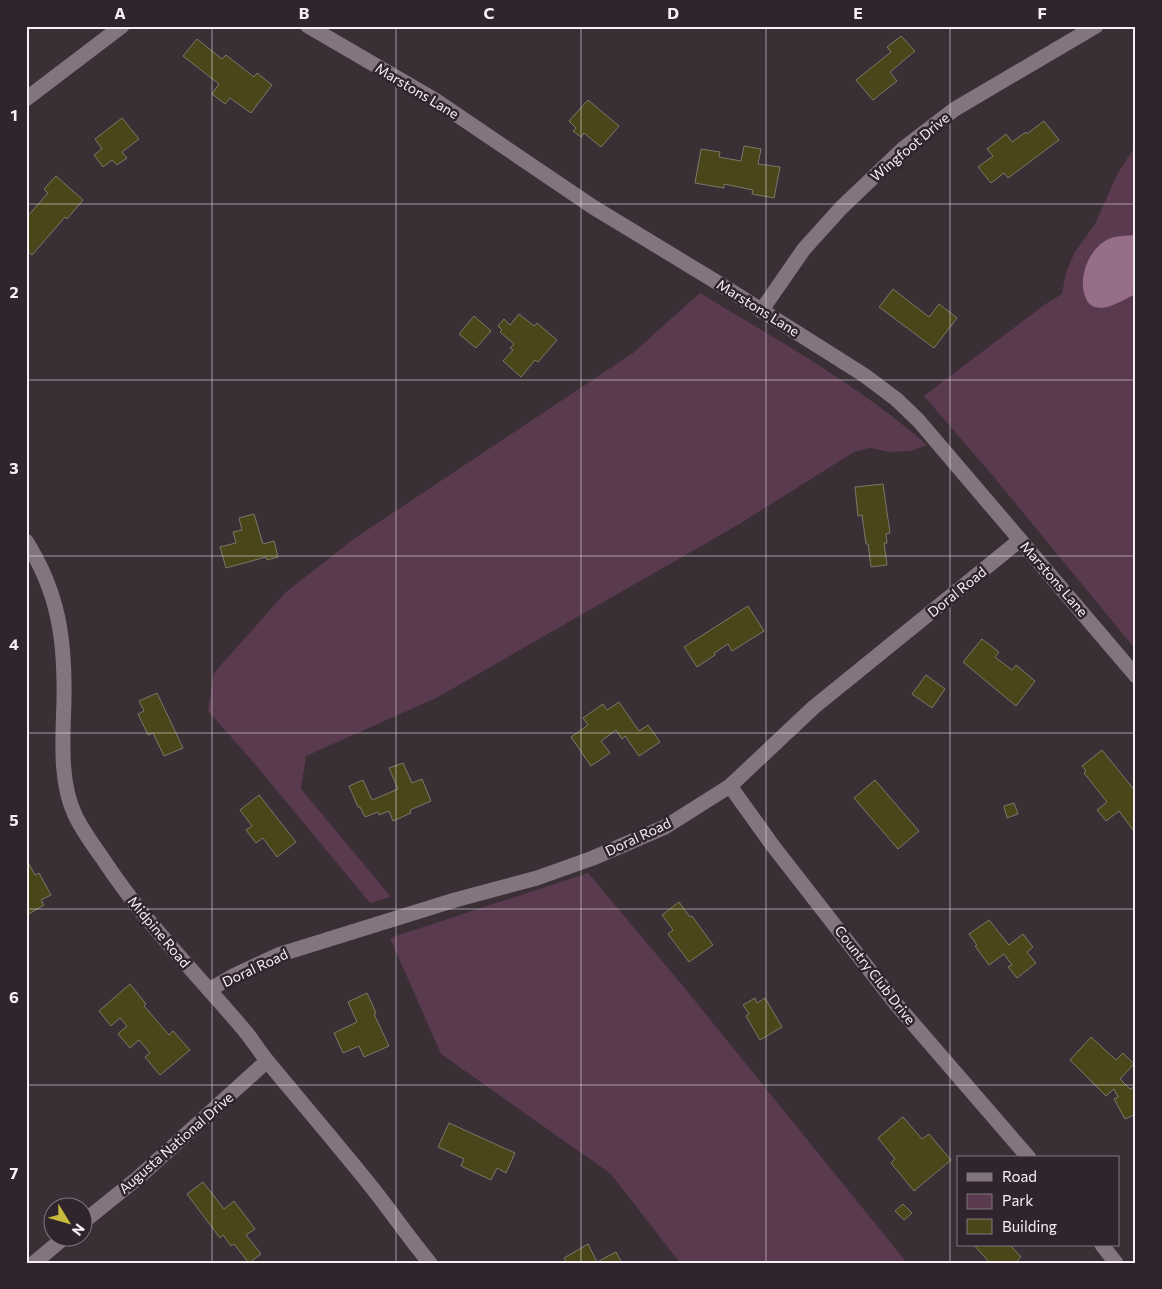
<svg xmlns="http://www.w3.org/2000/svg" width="1162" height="1289" font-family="Commissioner,sans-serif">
<rect width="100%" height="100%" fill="#3b2f36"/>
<!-- green -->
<g fill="#593a4f">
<path d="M 1136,145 L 1136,235 C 1117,237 1109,236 1095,250 L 1136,251 L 1136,650 L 993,476 L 924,396 L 1044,305 L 1062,294 L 1066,272 L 1075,252 L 1095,224 L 1118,173 Z"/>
<path d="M 700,293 C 777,340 859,385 927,445 L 911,451 L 890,452 L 870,448 L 854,452 L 736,526 L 438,697 L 306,756 L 301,789 L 391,897 L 370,903 L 255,764 L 208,711 L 214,673 L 286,592 L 355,538 L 633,353 Z"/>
<path d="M 588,873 L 683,986 L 907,1263 L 680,1263 L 611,1174 L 441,1054 L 390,938 Z"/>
</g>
<!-- water -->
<path fill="#976e89" d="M 1136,235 L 1136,294 C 1124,299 1108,311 1095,307 C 1089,305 1087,301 1085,296 C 1078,278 1089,250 1105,241 C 1114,235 1126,236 1136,235 Z"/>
<!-- building -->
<g fill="#4a461a" stroke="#79786a">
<path d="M 901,36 L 915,51 L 890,72 L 897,81 L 873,100 L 856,80 L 891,52 L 887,47 Z"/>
<path d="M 197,39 L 222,59 L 226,55 L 254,77 L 257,73 L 272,85 L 251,113 L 230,98 L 225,104 L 212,94 L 219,84 L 183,56 Z"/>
<path d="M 588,100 L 619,126 L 601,147 L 584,133 L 581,137 L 573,131 L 576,128 L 569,121 Z"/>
<path d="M 122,118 L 139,139 L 122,152 L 127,158 L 117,165 L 112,160 L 103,167 L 94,155 L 102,149 L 95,139 Z"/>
<path d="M 1044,121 L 1059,140 L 1008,178 L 1004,173 L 991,183 L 978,167 L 993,156 L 987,149 L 1006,134 L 1012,142 L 1026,132 L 1027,134 Z"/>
<path d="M 744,146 L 761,149 L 758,164 L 780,167 L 774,198 L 752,194 L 753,190 L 724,184 L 724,188 L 695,183 L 701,149 L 720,152 L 719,157 L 741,161 Z"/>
<path d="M 56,176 L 83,200 L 67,219 L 65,217 L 32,255 L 26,250 L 26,218 L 48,193 L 44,189 Z"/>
<path d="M 893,289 L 929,317 L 939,304 L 957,318 L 934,348 L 879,307 Z"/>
<path d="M 519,314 L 534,326 L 537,323 L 557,340 L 538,362 L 535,360 L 521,377 L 503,361 L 513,350 L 510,348 L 514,344 L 500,332 L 502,330 L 498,326 L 504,319 L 510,325 Z"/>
<path d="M 474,316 L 491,331 L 476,348 L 459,334 Z"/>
<path d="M 883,484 L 890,533 L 886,534 L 887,543 L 884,543 L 887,565 L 871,567 L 868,544 L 866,544 L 862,515 L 858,516 L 855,487 Z"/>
<path d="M 254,514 L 263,544 L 274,541 L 278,557 L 267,560 L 266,557 L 226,568 L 220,547 L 236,543 L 233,532 L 242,530 L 239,518 Z"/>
<path d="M 748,606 L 764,631 L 732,651 L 728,644 L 714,653 L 715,655 L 697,667 L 684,647 Z"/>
<path d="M 982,639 L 999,652 L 995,657 L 1012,670 L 1016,665 L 1035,681 L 1016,706 L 963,662 Z"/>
<path d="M 926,675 L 945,689 L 932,708 L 912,694 Z"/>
<path d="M 157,693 L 183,748 L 164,756 L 153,733 L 148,735 L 138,714 L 144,711 L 139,701 Z"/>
<path d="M 619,702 L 639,731 L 648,725 L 660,742 L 639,756 L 625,736 L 622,739 L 616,730 L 601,741 L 610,753 L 591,766 L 571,737 L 588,725 L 583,718 L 603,704 L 607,710 Z"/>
<path d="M 1102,750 L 1136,792 L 1136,828 L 1133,830 L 1119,811 L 1106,821 L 1097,810 L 1107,802 L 1084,773 L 1086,771 L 1082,766 Z"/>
<path d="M 403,763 L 412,783 L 422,779 L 431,801 L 410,810 L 411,813 L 393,821 L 389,811 L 379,815 L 378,812 L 365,817 L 360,807 L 358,807 L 349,786 L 363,780 L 372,800 L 398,789 L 389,768 Z"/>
<path d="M 875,780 L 919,831 L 898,849 L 854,798 Z"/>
<path d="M 259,795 L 296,842 L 277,857 L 263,838 L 256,843 L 246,830 L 252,826 L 240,810 Z"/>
<path d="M 1014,803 L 1018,814 L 1007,818 L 1004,806 Z"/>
<path d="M 26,859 L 35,875 L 39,873 L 51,895 L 41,900 L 44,905 L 27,915 Z"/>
<path d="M 679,902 L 690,917 L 692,916 L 713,945 L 689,962 L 668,934 L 673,930 L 662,915 Z"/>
<path d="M 989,920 L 1009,945 L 1023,934 L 1033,947 L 1027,952 L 1036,963 L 1017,978 L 1008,967 L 1012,965 L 1004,954 L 989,965 L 975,946 L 977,945 L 969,934 Z"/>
<path d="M 130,984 L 146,1004 L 144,1006 L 169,1035 L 173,1031 L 190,1050 L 160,1075 L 145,1057 L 150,1053 L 139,1040 L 130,1048 L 118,1034 L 127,1026 L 120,1018 L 111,1026 L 99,1011 Z"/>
<path d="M 367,993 L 376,1013 L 374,1014 L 389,1046 L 364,1057 L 359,1046 L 343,1053 L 334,1033 L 357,1022 L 348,1002 Z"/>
<path d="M 755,998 L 757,1003 L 765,998 L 782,1027 L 760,1040 L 746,1016 L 749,1014 L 743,1005 Z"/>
<path d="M 1091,1037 L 1116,1060 L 1123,1053 L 1134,1064 L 1120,1079 L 1130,1089 L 1134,1087 L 1136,1090 L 1136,1114 L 1125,1119 L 1114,1099 L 1118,1097 L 1114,1089 L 1106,1096 L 1070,1060 Z"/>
<path d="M 903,1117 L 922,1139 L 929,1134 L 951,1160 L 914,1191 L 891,1163 L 895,1159 L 878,1138 Z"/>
<path d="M 449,1123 L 515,1153 L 506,1173 L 497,1168 L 491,1180 L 461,1166 L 464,1159 L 438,1147 Z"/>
<path d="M 203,1182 L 224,1209 L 234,1201 L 255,1229 L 246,1235 L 261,1254 L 249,1263 L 234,1244 L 231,1246 L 223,1235 L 220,1238 L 187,1194 Z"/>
<path d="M 903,1204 L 912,1213 L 904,1220 L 895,1211 Z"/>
<path d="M 588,1244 L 597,1262 L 616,1252 L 622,1263 L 567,1263 L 564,1258 Z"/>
<path d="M 974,1245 L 1010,1245 L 1021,1257 L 1017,1261 L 1018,1263 L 990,1263 Z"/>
</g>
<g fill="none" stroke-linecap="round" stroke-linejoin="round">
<!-- street -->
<g stroke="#83757e" stroke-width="15">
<path d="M 308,26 L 435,100 L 593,207 L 723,286 L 864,375 L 896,399 L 918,420 L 1136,676"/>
<path d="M 26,99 L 122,26"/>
<path d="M 761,311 L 804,249 L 841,208 L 904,148 L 955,109 L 1096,26"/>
<path d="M 26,541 C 59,593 65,640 64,701 C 63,737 59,781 75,815 C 82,830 93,845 103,859 C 144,922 197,974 245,1031 C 253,1041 260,1052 268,1062 C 302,1103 336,1143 370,1185 C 390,1210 409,1238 430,1263"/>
<path d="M 730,786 L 773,846 L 896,1004 L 1029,1158"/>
<path d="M 209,990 L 235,975 L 278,955 L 455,900 L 537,878 L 593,858 L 665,827 L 730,786 L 814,707 L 1020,540"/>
<path d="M 82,1223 L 139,1177 L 267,1061"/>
<path d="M 1102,1245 L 1116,1263"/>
<path d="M 34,1263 L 66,1236"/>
</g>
</g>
<!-- grid -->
<path fill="none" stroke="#f8f0f5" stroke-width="1" stroke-opacity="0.55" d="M 212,26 L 212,1263M 396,26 L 396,1263M 581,26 L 581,1263M 766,26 L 766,1263M 950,26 L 950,1263M 26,204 L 1136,204M 26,380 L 1136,380M 26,556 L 1136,556M 26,733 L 1136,733M 26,909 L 1136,909M 26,1085 L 1136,1085"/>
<g text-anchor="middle" stroke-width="5" stroke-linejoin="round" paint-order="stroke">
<!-- street labels -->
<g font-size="14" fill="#f8f0f5" stroke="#30252c">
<text transform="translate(417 91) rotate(31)" y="5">Marstons Lane</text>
<text transform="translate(910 147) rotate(-40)" y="5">Wingfoot Drive</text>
<text transform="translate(758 308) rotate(32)" y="5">Marstons Lane</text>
<text transform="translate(1054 579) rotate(49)" y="5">Marstons Lane</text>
<text transform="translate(957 592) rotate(-39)" y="5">Doral Road</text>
<text transform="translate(638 837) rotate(-25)" y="5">Doral Road</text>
<text transform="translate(159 932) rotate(50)" y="5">Midpine Road</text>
<text transform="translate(255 968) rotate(-25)" y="5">Doral Road</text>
<text transform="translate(875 975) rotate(52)" y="5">Country Club Drive</text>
<text transform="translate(176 1143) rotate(-41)" y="5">Augusta National Drive</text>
</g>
</g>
<!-- border -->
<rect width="1162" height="1289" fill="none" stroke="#30252c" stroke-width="55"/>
<!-- legend -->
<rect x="957" y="1156" width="162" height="90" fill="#30252c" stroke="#80767c"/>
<rect x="967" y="1173" width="25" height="8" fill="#83757e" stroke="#80767c"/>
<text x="1002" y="1182" font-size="15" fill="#f8f0f5">Road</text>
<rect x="967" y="1194" width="25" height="15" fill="#593a4f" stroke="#80767c"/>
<text x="1002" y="1206" font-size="15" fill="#f8f0f5">Park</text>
<rect x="967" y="1219" width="25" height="15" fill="#4a461a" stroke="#80767c"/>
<text x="1002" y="1232" font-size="15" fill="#f8f0f5">Building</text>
<!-- north arrow -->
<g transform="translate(68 1222) rotate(127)"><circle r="24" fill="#30252c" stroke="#80767c"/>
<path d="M0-4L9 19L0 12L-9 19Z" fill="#c7bb3c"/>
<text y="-8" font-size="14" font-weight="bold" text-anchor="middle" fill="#f8f0f5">N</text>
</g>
<rect x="28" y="28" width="1106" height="1234" fill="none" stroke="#f8f0f5" stroke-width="2"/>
<g font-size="16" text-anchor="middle" font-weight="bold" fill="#f8f0f5">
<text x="120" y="19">A</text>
<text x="304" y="19">B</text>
<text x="489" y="19">C</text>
<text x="673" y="19">D</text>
<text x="858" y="19">E</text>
<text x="1042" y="19">F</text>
<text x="14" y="121">1</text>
<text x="14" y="298">2</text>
<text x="14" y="474">3</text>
<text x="14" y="650">4</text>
<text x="14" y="826">5</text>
<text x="14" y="1003">6</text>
<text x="14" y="1179">7</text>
</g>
</svg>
